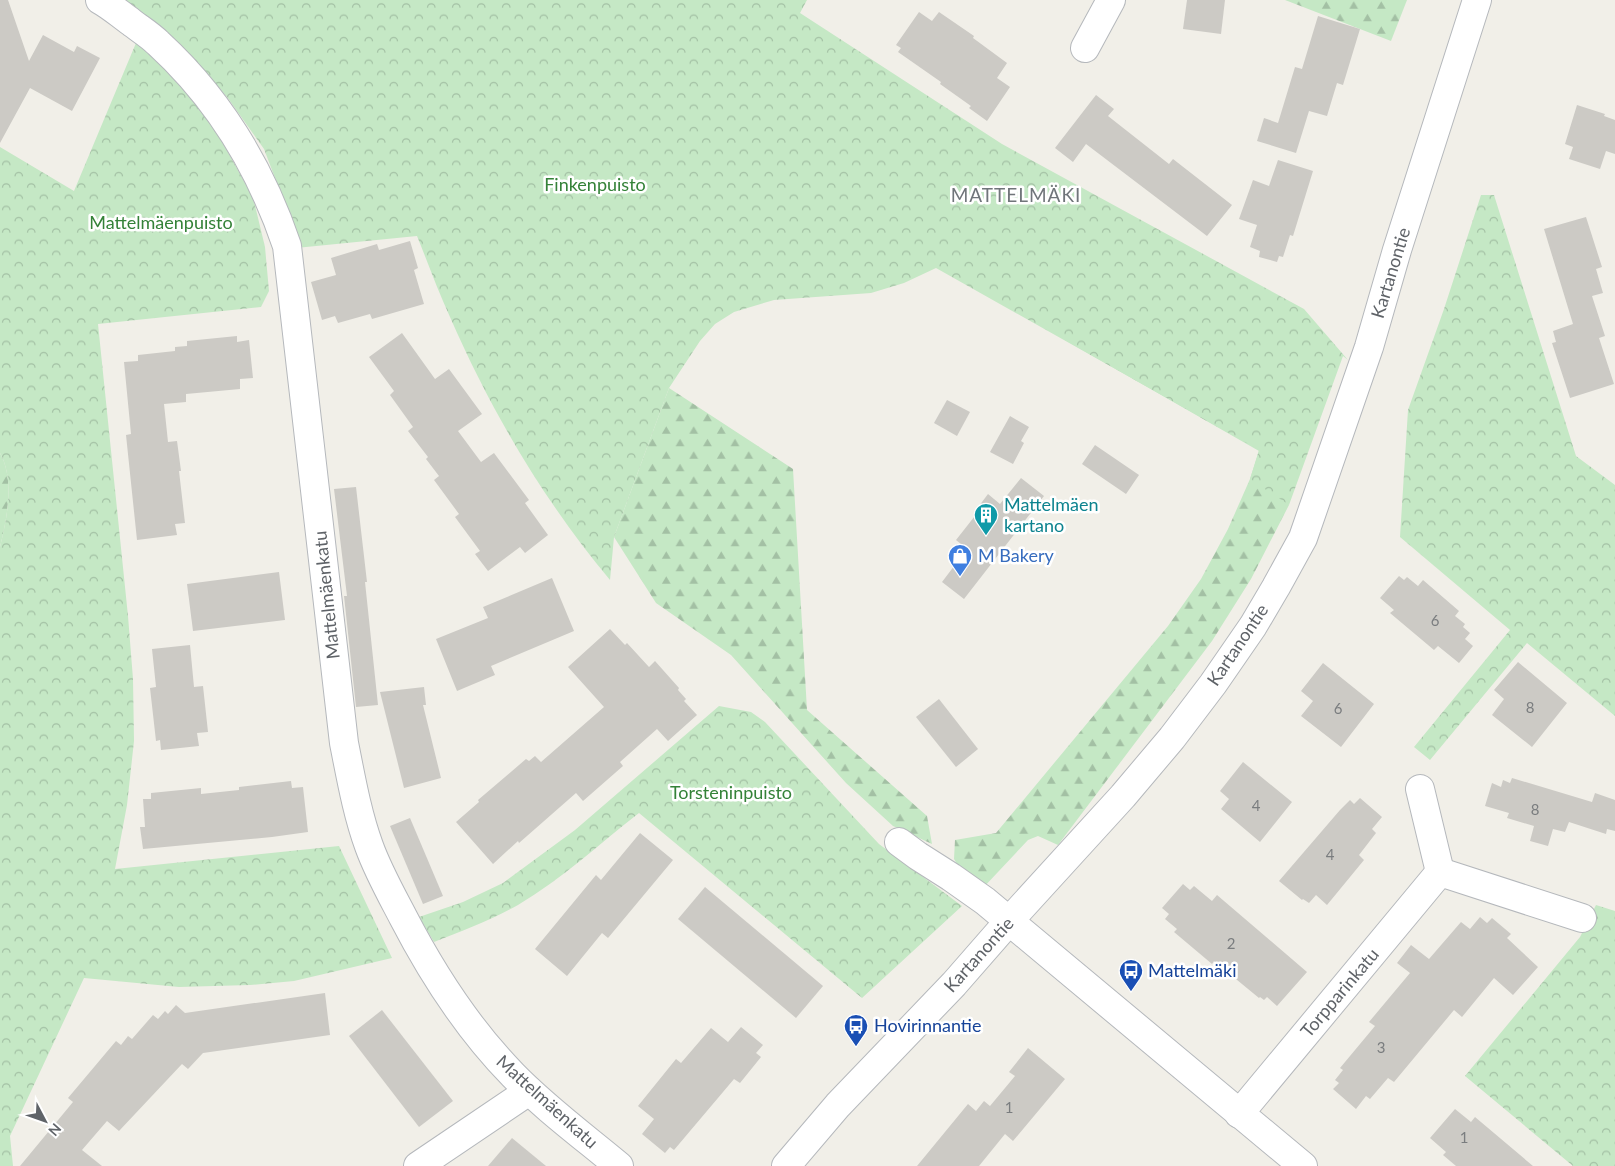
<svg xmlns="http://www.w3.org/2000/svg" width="1615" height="1166" font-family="Lato,sans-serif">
<defs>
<pattern id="forest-firs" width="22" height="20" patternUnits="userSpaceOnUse" patternTransform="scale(1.25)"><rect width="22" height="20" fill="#c5e8c5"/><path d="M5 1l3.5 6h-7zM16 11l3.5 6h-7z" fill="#a3c0a4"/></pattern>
<pattern id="park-crowns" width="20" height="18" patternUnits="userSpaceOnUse" patternTransform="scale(1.25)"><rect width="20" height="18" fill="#c5e8c5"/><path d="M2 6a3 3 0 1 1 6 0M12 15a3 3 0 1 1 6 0" fill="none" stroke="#a3c0a4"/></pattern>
</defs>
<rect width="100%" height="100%" fill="#f1efe8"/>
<!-- forest -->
<g fill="url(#forest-firs)">
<path d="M 1285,0 L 1407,0 L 1391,41 Z"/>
<path d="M 1172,270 L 1289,505 L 1251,579 L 1212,641 L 1058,845 L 1038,836 L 1028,840 L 982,889 L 965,877 L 954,859 L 955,840 L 996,833 L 1168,626 L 1201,579 L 1228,529 L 1250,479 L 1259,451 L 1065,340 Z"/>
<path d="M 669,388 L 793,469 L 807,710 L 927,816 L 932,844 L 893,826 L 846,783 L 731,655 L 656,603 L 614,537 Z"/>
<path d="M 0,453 C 15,480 7,518 0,547 Z"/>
</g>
<!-- park -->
<g fill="url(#park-crowns)">
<path d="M 113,0 L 807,0 L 800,13 L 1002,144 L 1304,309 L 1348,360 L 1343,356 L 1289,505 L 1250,479 L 1259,450 L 936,268 L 904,283 L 871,293 L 774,300 L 734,312 L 715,324 L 700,341 L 669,388 L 614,537 L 610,580 C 544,501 491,411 450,317 C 438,291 428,263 417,236 L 296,248 L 283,199 L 264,149 L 227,97 L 177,41 Z"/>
<path d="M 136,43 L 174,76 L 210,120 L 253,197 L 265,247 L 269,291 L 261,307 L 98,324 L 128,616 L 133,679 L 134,741 L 127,805 L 115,869 L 339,846 L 392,958 L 294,981 L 250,985 L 179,987 L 84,978 L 10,1136 L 13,1166 L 0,1166 L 0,547 C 7,518 15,480 0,453 L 0,147 L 74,191 Z"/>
<path d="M 1481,195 L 1494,195 L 1576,456 L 1615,485 L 1615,716 L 1527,643 L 1430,760 L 1414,747 L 1510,630 L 1400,537 L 1408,410 L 1444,309 Z"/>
<path d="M 719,706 L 751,712 L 765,722 L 879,844 L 962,906 L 862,998 L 639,813 C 599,844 562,879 518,905 C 491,920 462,931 434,942 L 419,917 L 463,902 L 503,883 L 575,830 Z"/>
<path d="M 1596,905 L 1615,911 L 1615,1166 L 1573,1166 L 1465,1076 L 1580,937 Z"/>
</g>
<!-- building -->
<g fill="#cccac5">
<path d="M 0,0 L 8,0 L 29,61 L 43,35 L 74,52 L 77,46 L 100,58 L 72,111 L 30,88 L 0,143 Z"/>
<path d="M 1187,0 L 1225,0 L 1221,34 L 1183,29 Z"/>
<path d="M 919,12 L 932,21 L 939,12 L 974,36 L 973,38 L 1007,63 L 997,78 L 1010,87 L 987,121 L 969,108 L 971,106 L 940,84 L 941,82 L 898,52 L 901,48 L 896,45 Z"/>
<path d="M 1318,16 L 1360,29 L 1343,85 L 1337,83 L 1327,116 L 1309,111 L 1296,153 L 1257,141 L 1264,118 L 1278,123 L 1295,67 L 1302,69 Z"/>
<path d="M 1096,95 L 1114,109 L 1108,116 L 1169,164 L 1173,159 L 1232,205 L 1207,236 L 1086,144 L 1073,162 L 1055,148 Z"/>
<path d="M 1577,105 L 1605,114 L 1604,116 L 1615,120 L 1615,154 L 1606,151 L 1600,169 L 1569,159 L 1573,147 L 1565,144 Z"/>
<path d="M 1278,160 L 1313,171 L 1293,236 L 1290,235 L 1283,257 L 1279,256 L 1277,262 L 1259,257 L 1260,251 L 1250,247 L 1257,225 L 1239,219 L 1253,180 L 1269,186 Z"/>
<path d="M 1586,217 L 1602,267 L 1596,269 L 1603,293 L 1592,296 L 1605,336 L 1599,338 L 1614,384 L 1570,398 L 1552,343 L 1556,342 L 1553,331 L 1573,324 L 1544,229 Z"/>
<path d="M 410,241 L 418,268 L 414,270 L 424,304 L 372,319 L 370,314 L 338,323 L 335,316 L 322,320 L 311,282 L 336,275 L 331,258 L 377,244 L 379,250 Z"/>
<path d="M 402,333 L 435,379 L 449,369 L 482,414 L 458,431 L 481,462 L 494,453 L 529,500 L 525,503 L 548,535 L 525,553 L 520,547 L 488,571 L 475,554 L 480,551 L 455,517 L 459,514 L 434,480 L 439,476 L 426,459 L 428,457 L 408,431 L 413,427 L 390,395 L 394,391 L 369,357 Z"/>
<path d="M 237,336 L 237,342 L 249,340 L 253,378 L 240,379 L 240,389 L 186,394 L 186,402 L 164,404 L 168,442 L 177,441 L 181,471 L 179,471 L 185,523 L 175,524 L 177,535 L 137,540 L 126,435 L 131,434 L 124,362 L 138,361 L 138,355 L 175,351 L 175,347 L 187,346 L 187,341 Z"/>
<path d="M 947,400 L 970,412 L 957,436 L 934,423 Z"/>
<path d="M 1010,416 L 1029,427 L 1021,441 L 1024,443 L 1013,464 L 990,452 Z"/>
<path d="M 1095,445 L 1139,475 L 1126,494 L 1082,464 Z"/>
<path d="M 1021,478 L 1044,496 L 964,599 L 942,582 L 967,549 L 956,540 L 978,512 L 976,510 L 988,494 L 1000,504 Z"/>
<path d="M 356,487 L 367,582 L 365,582 L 378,705 L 356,707 L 344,596 L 347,596 L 334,489 Z"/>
<path d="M 279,572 L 285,620 L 193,631 L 187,584 Z"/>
<path d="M 1399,576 L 1404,580 L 1407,577 L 1418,586 L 1423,580 L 1459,611 L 1455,616 L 1465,624 L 1463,627 L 1470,633 L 1465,639 L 1473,646 L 1459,663 L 1438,646 L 1434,650 L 1390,613 L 1394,610 L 1380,598 Z"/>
<path d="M 552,578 L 574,631 L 491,666 L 495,675 L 457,691 L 436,639 L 488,618 L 483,607 Z"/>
<path d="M 610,629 L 625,645 L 627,643 L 649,667 L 655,661 L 679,688 L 678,690 L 686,699 L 684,701 L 697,715 L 668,741 L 657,729 L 620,762 L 623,766 L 583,801 L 576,793 L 519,843 L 518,841 L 493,864 L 456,822 L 479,802 L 478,800 L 526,759 L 529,761 L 535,756 L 541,762 L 604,707 L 568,667 Z"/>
<path d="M 190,645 L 194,687 L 203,686 L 208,732 L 197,733 L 199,746 L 161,750 L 160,740 L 156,741 L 150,688 L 156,687 L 152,649 Z"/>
<path d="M 1518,662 L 1567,703 L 1532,747 L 1492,715 L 1504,699 L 1494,690 Z"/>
<path d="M 1323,663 L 1374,704 L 1341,747 L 1301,716 L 1313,701 L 1301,691 Z"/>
<path d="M 424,687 L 426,705 L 423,705 L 441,778 L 404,788 L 380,692 Z"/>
<path d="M 939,699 L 978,749 L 956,767 L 916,717 Z"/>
<path d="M 1243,762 L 1292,802 L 1260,842 L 1221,809 L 1229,799 L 1220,791 Z"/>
<path d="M 1512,778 L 1592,802 L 1595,793 L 1615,800 L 1615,831 L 1607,829 L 1606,834 L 1569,822 L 1565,832 L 1553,829 L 1548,846 L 1530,841 L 1534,826 L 1507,818 L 1509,813 L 1485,806 L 1492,783 L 1501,787 L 1503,780 L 1510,783 Z"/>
<path d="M 291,781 L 292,788 L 303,787 L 308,832 L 272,837 L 143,849 L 140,827 L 145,827 L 143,799 L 151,799 L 151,793 L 201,788 L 201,794 L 239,790 L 239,787 Z"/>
<path d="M 1360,798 L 1382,817 L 1372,829 L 1376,833 L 1359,855 L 1364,860 L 1327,905 L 1316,895 L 1309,903 L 1303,899 L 1302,900 L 1279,881 L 1340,810 L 1350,800 L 1354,804 Z"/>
<path d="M 410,818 L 443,896 L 423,904 L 390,826 Z"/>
<path d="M 640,833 L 673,860 L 608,938 L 602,933 L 567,976 L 535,949 L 596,875 L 601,880 Z"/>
<path d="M 1183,884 L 1190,890 L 1194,886 L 1212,901 L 1217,895 L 1307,972 L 1277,1006 L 1267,997 L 1264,1000 L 1260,997 L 1259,998 L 1214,961 L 1212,964 L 1174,932 L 1177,929 L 1165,919 L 1169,914 L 1162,908 Z"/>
<path d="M 705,887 L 823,986 L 796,1018 L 678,919 Z"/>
<path d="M 1480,917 L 1487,923 L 1492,918 L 1511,934 L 1507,938 L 1538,967 L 1513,995 L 1494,978 L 1462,1017 L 1454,1010 L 1394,1082 L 1388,1078 L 1370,1099 L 1366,1096 L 1356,1109 L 1333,1089 L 1339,1083 L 1335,1080 L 1343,1070 L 1340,1068 L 1375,1026 L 1369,1022 L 1410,973 L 1397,963 L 1411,945 L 1429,959 L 1461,922 L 1470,929 Z"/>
<path d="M 325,993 L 330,1035 L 203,1053 L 188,1069 L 182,1064 L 119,1131 L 107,1121 L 82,1150 L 102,1166 L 20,1166 L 73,1102 L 68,1098 L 116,1041 L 121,1045 L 128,1036 L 132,1039 L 153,1015 L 158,1019 L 165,1011 L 168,1014 L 176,1005 L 185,1013 Z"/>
<path d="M 382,1010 L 453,1101 L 419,1127 L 349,1036 Z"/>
<path d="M 741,1027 L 763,1045 L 756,1053 L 761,1057 L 740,1083 L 734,1079 L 674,1150 L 670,1147 L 665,1153 L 642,1134 L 654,1119 L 638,1106 L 676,1059 L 681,1063 L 711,1028 L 728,1042 Z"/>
<path d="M 1028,1048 L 1065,1079 L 1013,1141 L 1005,1134 L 979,1166 L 917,1166 L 968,1104 L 976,1111 L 984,1101 L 990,1106 L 1015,1076 L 1009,1072 Z"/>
<path d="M 1455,1109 L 1471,1122 L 1475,1117 L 1533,1166 L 1456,1166 L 1443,1155 L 1446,1152 L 1430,1138 Z"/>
<path d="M 512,1138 L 546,1166 L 488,1166 Z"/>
</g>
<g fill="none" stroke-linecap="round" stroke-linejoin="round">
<!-- minor casing -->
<g stroke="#b5b8bc" stroke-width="30">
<g id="minor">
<path d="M 100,0 C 111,6 121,15 131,22 C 140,29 150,35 158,43 C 218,98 261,169 287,246 L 344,743 C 351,778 357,813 369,846 C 378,871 391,894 403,917 C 433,975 467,1028 513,1075 C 545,1108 583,1136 619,1166"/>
<path d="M 1085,48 L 1111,0"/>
<path d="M 1420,789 L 1440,872"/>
<path d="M 899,842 L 918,856 L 951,877 L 985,901 L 1303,1166"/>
<path d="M 1239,1114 L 1440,872 L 1582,918"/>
<path d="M 418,1166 L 529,1091"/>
<path d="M 786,1166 L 838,1105 L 954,984 L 1009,921 L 1123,796 L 1172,738 L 1213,684 L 1253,626 L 1276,587 L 1303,538 L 1369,347 L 1397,250 L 1477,0"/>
</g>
</g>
<!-- minor -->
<use href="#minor" stroke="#fff" stroke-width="28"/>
</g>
<!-- icons -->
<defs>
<g id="building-pin" transform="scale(1.25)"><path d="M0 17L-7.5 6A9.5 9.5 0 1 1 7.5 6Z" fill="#0f9aa8" stroke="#fff"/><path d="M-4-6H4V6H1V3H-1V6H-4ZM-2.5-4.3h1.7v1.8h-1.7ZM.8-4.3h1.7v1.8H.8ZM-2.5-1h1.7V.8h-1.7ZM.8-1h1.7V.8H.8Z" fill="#fff"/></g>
<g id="shop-pin" transform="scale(1.25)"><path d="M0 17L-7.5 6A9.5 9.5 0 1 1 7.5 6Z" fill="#3f7fe0" stroke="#fff"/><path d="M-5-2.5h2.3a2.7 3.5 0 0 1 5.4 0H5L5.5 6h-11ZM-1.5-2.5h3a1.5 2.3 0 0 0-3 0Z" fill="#fff"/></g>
<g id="bus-pin" transform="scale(1.25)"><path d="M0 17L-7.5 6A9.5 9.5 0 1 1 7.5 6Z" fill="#1a4fb4" stroke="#fff"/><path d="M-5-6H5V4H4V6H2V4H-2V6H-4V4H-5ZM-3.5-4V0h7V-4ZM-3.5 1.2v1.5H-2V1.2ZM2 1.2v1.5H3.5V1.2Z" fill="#fff"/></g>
</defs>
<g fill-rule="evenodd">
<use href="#building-pin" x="986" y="515"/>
<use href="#shop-pin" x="960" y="556"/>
<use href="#bus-pin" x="1131" y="971"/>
<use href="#bus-pin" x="856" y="1026"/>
</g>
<g text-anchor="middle" stroke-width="5" stroke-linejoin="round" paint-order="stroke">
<!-- number labels -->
<g font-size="15" fill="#7a7d7f">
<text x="1435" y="626">6</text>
<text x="1530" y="713">8</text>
<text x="1338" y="714">6</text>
<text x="1256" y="811">4</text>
<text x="1535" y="815">8</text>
<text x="1330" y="860">4</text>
<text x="1231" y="949">2</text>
<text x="1381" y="1053">3</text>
<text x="1009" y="1113">1</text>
<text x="1464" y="1143">1</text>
</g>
<!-- park labels -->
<g font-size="18" fill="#348238" stroke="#fff">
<text x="595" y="191">Finkenpuisto</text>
<text x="161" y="229">Mattelmäenpuisto</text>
<text x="731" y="799">Torsteninpuisto</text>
</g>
<!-- street labels -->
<g font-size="18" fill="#5f6368" stroke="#fff">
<text transform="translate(1391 273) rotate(-73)" y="6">Kartanontie</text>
<text transform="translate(327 595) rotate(-96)" y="6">Mattelmäenkatu</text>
<text transform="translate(1238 645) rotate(-56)" y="6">Kartanontie</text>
<text transform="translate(979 955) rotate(-48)" y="6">Kartanontie</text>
<text transform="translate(1340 993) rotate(-50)" y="6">Torpparinkatu</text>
<text transform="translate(547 1102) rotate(42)" y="6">Mattelmäenkatu</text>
</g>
<!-- culture labels -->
<g font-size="18" fill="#0d838f" stroke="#fff" text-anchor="start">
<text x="1004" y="511">Mattelmäen<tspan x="1004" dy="21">kartano</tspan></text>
</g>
<!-- shop labels -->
<g font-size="18" fill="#366cbe" stroke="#fff" text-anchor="start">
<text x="978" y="562">M Bakery</text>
</g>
<!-- transit labels -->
<g font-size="18" fill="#164399" stroke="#fff" text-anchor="start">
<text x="1148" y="977">Mattelmäki</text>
<text x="874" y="1032">Hovirinnantie</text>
</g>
<!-- neighbourhood labels -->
<g font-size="19" letter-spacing="1" fill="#70757a" stroke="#fff">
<text x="1016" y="202">MATTELMÄKI</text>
</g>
</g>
<!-- north arrow -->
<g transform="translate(45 1121) rotate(131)" stroke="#ffffff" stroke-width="4" paint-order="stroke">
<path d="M0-4L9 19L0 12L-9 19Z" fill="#5f6368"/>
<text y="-8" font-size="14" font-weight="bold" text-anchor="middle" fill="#5f6368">N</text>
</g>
</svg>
